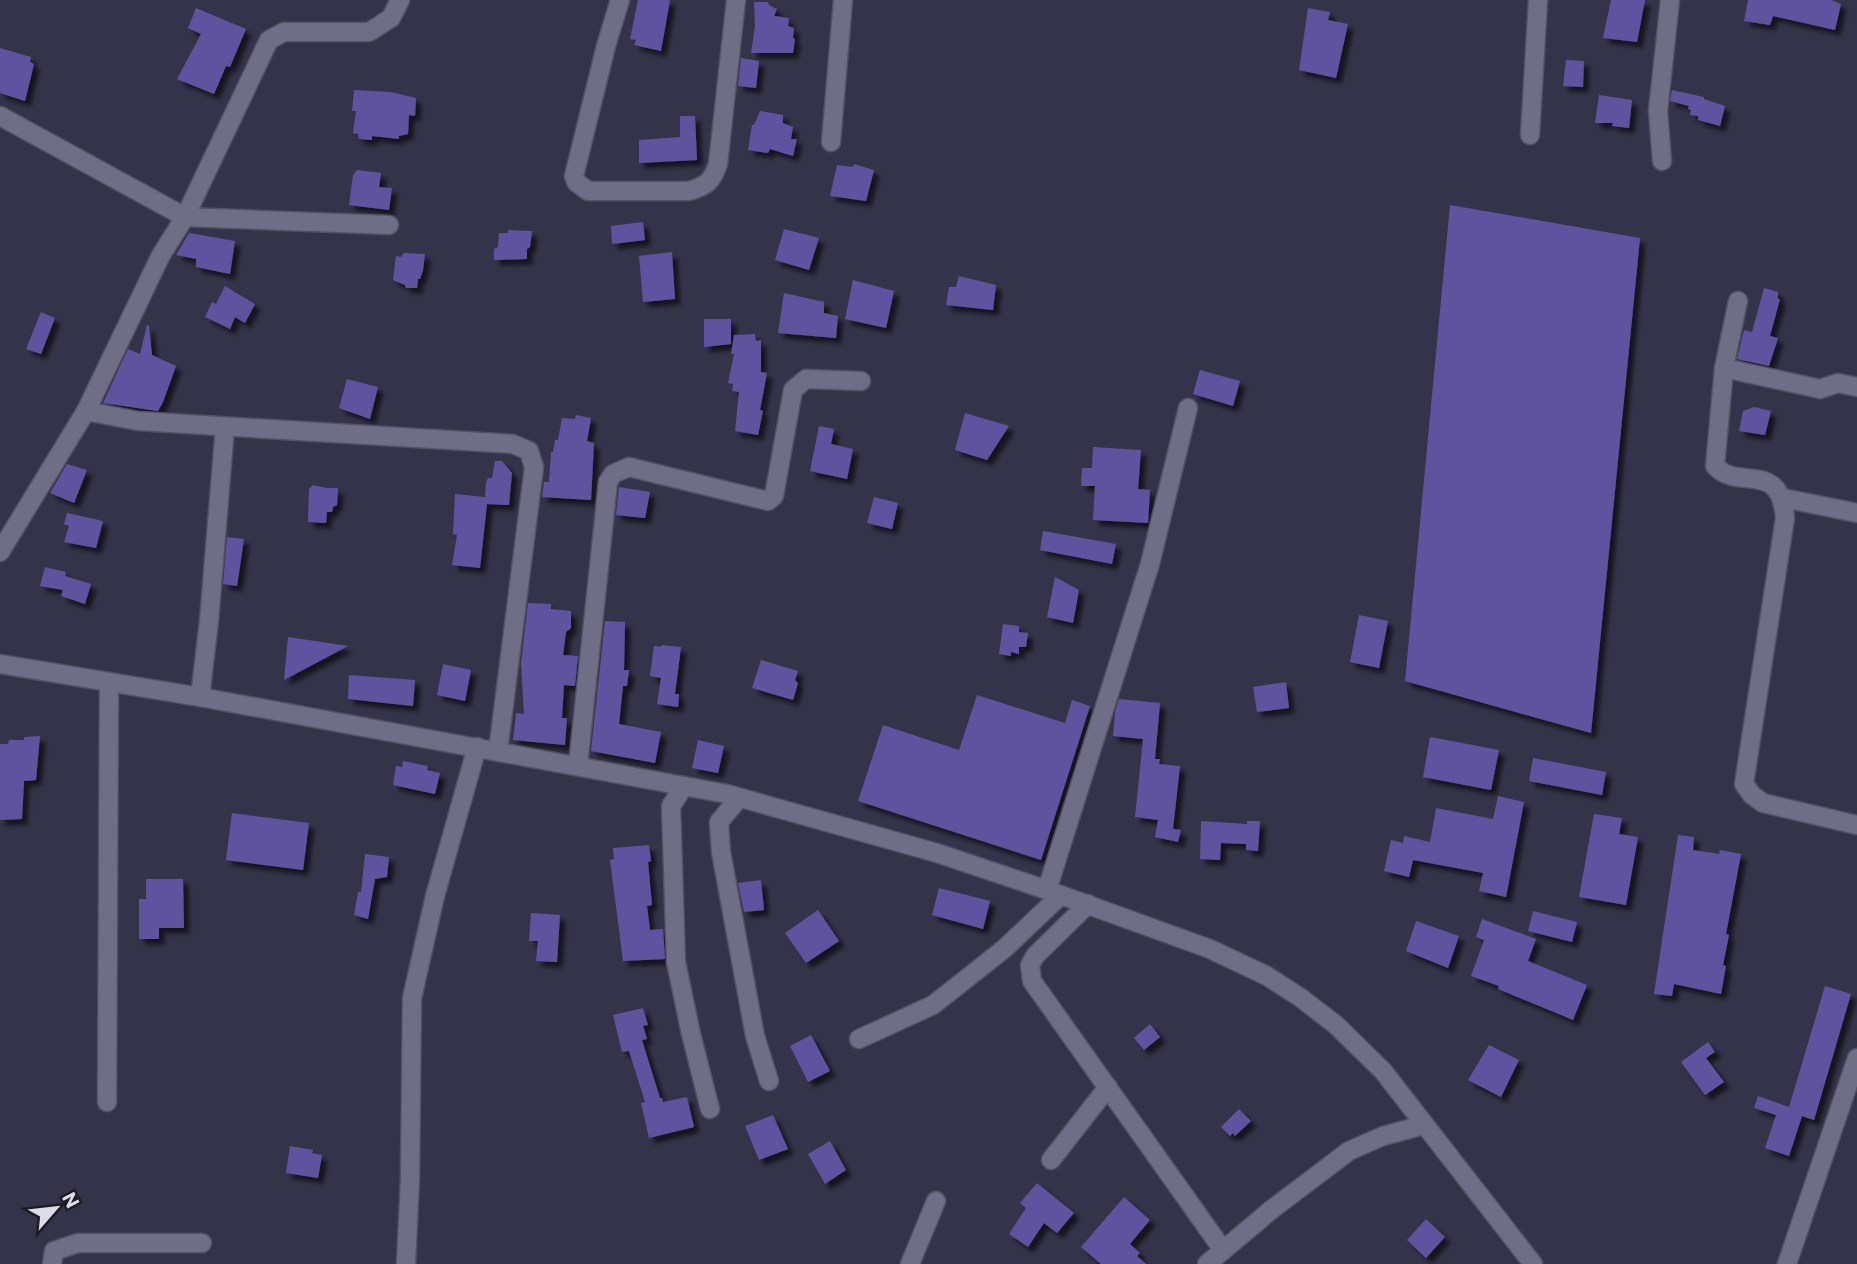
<svg xmlns="http://www.w3.org/2000/svg" width="1857" height="1264" font-family="Commissioner,sans-serif">
<defs>
<filter id="shadow"><feDropShadow dx="5.5" dy="5.5" stdDeviation="2" flood-color="#0009"/></filter>
</defs>
<rect width="100%" height="100%" fill="#353349"/>
<!-- building -->
<g fill="#5f53a0" filter="url(#shadow)">
<path d="M 638,0 L 670,0 L 661,51 L 634,45 L 636,40 L 630,39 Z"/>
<path d="M 1611,0 L 1645,0 L 1637,42 L 1603,38 Z"/>
<path d="M 1748,0 L 1831,0 L 1841,4 L 1835,30 L 1773,16 L 1770,25 L 1744,21 Z"/>
<path d="M 754,2 L 768,2 L 769,5 L 777,9 L 774,16 L 789,18 L 788,26 L 794,28 L 793,38 L 795,39 L 793,53 L 751,53 L 755,26 Z"/>
<path d="M 196,8 L 246,29 L 230,67 L 226,66 L 214,94 L 177,79 L 201,34 L 188,28 Z"/>
<path d="M 1308,8 L 1330,12 L 1328,20 L 1348,24 L 1336,78 L 1299,70 Z"/>
<path d="M 0,48 L 31,57 L 30,62 L 34,64 L 25,101 L 0,93 Z"/>
<path d="M 741,58 L 759,61 L 756,88 L 738,86 Z"/>
<path d="M 1566,60 L 1584,61 L 1583,87 L 1563,86 Z"/>
<path d="M 354,90 L 391,92 L 416,98 L 415,116 L 409,115 L 408,134 L 399,136 L 399,139 L 372,136 L 372,140 L 359,139 L 358,134 L 353,133 L 356,111 L 352,111 Z"/>
<path d="M 1672,90 L 1704,97 L 1704,99 L 1725,106 L 1720,126 L 1698,120 L 1698,116 L 1690,115 L 1691,110 L 1688,109 L 1689,106 L 1670,101 Z"/>
<path d="M 1599,95 L 1632,100 L 1629,128 L 1612,126 L 1613,123 L 1595,123 Z"/>
<path d="M 760,111 L 783,115 L 783,123 L 793,127 L 791,139 L 797,139 L 793,156 L 770,149 L 768,153 L 748,150 L 752,125 L 754,125 Z"/>
<path d="M 680,116 L 695,116 L 697,160 L 639,163 L 639,140 L 680,137 Z"/>
<path d="M 854,164 L 874,170 L 866,201 L 830,196 L 837,165 L 853,167 Z"/>
<path d="M 357,170 L 381,173 L 379,187 L 392,188 L 389,210 L 349,205 L 353,175 Z"/>
<path d="M 1450,205 L 1640,238 L 1591,733 L 1405,681 Z"/>
<path d="M 643,222 L 645,240 L 612,244 L 611,226 Z"/>
<path d="M 784,229 L 819,238 L 809,270 L 775,260 Z"/>
<path d="M 508,230 L 532,231 L 530,247 L 527,249 L 527,259 L 494,260 L 494,249 L 498,247 L 499,233 L 508,233 Z"/>
<path d="M 189,233 L 235,241 L 230,274 L 196,267 L 196,259 L 176,255 Z"/>
<path d="M 672,252 L 675,299 L 643,302 L 639,256 Z"/>
<path d="M 404,253 L 425,254 L 423,270 L 420,279 L 418,279 L 417,288 L 406,288 L 405,285 L 393,280 L 396,256 L 401,257 Z"/>
<path d="M 959,276 L 996,285 L 993,310 L 946,305 L 949,287 L 956,287 Z"/>
<path d="M 853,280 L 894,291 L 886,328 L 845,319 Z"/>
<path d="M 225,286 L 255,304 L 245,323 L 235,317 L 230,329 L 205,317 L 212,302 L 216,304 Z"/>
<path d="M 1764,288 L 1778,292 L 1778,299 L 1780,299 L 1770,336 L 1778,338 L 1769,366 L 1737,359 L 1744,330 L 1752,332 Z"/>
<path d="M 784,293 L 824,302 L 824,313 L 838,316 L 836,338 L 778,333 Z"/>
<path d="M 41,312 L 55,318 L 41,354 L 26,349 Z"/>
<path d="M 704,319 L 731,319 L 731,344 L 704,347 Z"/>
<path d="M 147,325 L 149,326 L 152,355 L 176,366 L 163,402 L 158,411 L 103,403 L 128,349 L 140,354 Z"/>
<path d="M 755,334 L 756,341 L 761,340 L 761,372 L 767,373 L 760,410 L 763,411 L 758,435 L 735,431 L 739,392 L 732,391 L 733,384 L 728,383 L 734,354 L 731,354 L 734,335 Z"/>
<path d="M 1200,370 L 1240,381 L 1233,406 L 1193,394 Z"/>
<path d="M 347,379 L 378,387 L 370,419 L 339,408 Z"/>
<path d="M 1754,407 L 1771,411 L 1765,435 L 1739,431 L 1743,411 Z"/>
<path d="M 965,413 L 1009,426 L 987,460 L 955,450 Z"/>
<path d="M 576,415 L 591,418 L 587,441 L 594,443 L 591,500 L 542,497 L 544,482 L 549,482 L 551,452 L 553,452 L 555,440 L 558,440 L 562,418 L 575,419 Z"/>
<path d="M 819,426 L 834,429 L 831,444 L 853,449 L 847,479 L 810,471 Z"/>
<path d="M 1093,447 L 1141,450 L 1138,489 L 1150,490 L 1148,523 L 1093,520 L 1095,486 L 1081,486 L 1082,468 L 1092,468 Z"/>
<path d="M 495,461 L 502,461 L 512,473 L 509,505 L 487,504 L 480,568 L 452,565 L 457,535 L 453,534 L 455,494 L 485,497 L 486,483 L 488,478 L 492,478 Z"/>
<path d="M 67,464 L 87,470 L 74,503 L 50,493 Z"/>
<path d="M 313,485 L 326,488 L 338,488 L 337,505 L 333,507 L 332,512 L 327,512 L 326,523 L 308,522 L 309,489 Z"/>
<path d="M 619,487 L 650,492 L 645,518 L 616,515 Z"/>
<path d="M 874,497 L 898,503 L 892,529 L 867,523 Z"/>
<path d="M 67,513 L 103,521 L 96,548 L 64,542 L 69,526 L 64,524 Z"/>
<path d="M 1043,531 L 1116,544 L 1112,564 L 1040,550 Z"/>
<path d="M 227,537 L 244,539 L 237,586 L 223,584 Z"/>
<path d="M 45,567 L 66,572 L 65,576 L 91,584 L 85,604 L 61,596 L 63,590 L 40,586 Z"/>
<path d="M 1055,577 L 1079,590 L 1073,623 L 1047,617 Z"/>
<path d="M 528,603 L 551,604 L 551,609 L 571,611 L 571,628 L 566,632 L 563,655 L 578,656 L 575,686 L 564,685 L 562,718 L 567,718 L 565,745 L 513,740 L 516,713 L 524,714 L 521,663 Z"/>
<path d="M 1359,615 L 1388,621 L 1379,668 L 1350,662 Z"/>
<path d="M 605,621 L 625,622 L 624,670 L 629,670 L 627,686 L 623,686 L 619,724 L 661,732 L 655,763 L 591,751 Z"/>
<path d="M 1003,624 L 1019,626 L 1019,632 L 1028,633 L 1026,647 L 1019,647 L 1019,654 L 1011,652 L 1011,656 L 999,654 Z"/>
<path d="M 288,637 L 348,646 L 284,680 Z"/>
<path d="M 661,645 L 681,647 L 675,694 L 679,694 L 678,707 L 657,704 L 661,678 L 650,676 L 654,646 L 661,647 Z"/>
<path d="M 761,660 L 798,671 L 795,680 L 798,683 L 793,700 L 752,688 Z"/>
<path d="M 443,664 L 471,670 L 465,701 L 437,695 Z"/>
<path d="M 349,675 L 415,680 L 413,706 L 348,699 Z"/>
<path d="M 1286,682 L 1289,708 L 1257,712 L 1253,687 Z"/>
<path d="M 977,695 L 1065,723 L 1072,700 L 1090,706 L 1041,860 L 858,801 L 883,725 L 959,750 Z"/>
<path d="M 1119,699 L 1160,703 L 1155,759 L 1160,759 L 1159,764 L 1180,766 L 1173,829 L 1181,830 L 1178,842 L 1155,837 L 1158,820 L 1135,817 L 1143,739 L 1113,736 L 1115,712 Z"/>
<path d="M 40,736 L 36,780 L 24,781 L 22,819 L 0,820 L 0,744 L 8,744 L 9,740 L 24,740 L 24,737 Z"/>
<path d="M 1430,737 L 1499,750 L 1491,790 L 1423,777 Z"/>
<path d="M 698,740 L 724,746 L 718,773 L 692,768 Z"/>
<path d="M 1533,758 L 1606,772 L 1602,795 L 1529,781 Z"/>
<path d="M 403,761 L 428,766 L 427,770 L 440,773 L 435,794 L 393,785 L 396,766 L 402,767 Z"/>
<path d="M 1498,796 L 1524,802 L 1506,897 L 1479,891 L 1483,873 L 1413,860 L 1409,877 L 1384,871 L 1391,840 L 1403,843 L 1404,836 L 1430,842 L 1436,808 L 1493,819 Z"/>
<path d="M 232,813 L 309,823 L 303,870 L 226,860 Z"/>
<path d="M 1594,814 L 1622,818 L 1619,834 L 1638,837 L 1626,905 L 1579,897 Z"/>
<path d="M 1201,821 L 1247,824 L 1247,821 L 1260,821 L 1258,851 L 1246,850 L 1246,844 L 1221,843 L 1220,860 L 1200,859 Z"/>
<path d="M 1678,835 L 1694,837 L 1693,850 L 1719,854 L 1720,850 L 1741,854 L 1726,934 L 1729,935 L 1723,965 L 1726,966 L 1721,994 L 1674,984 L 1672,996 L 1654,994 Z"/>
<path d="M 649,845 L 651,861 L 648,862 L 652,905 L 647,906 L 650,930 L 663,929 L 665,959 L 623,961 L 610,860 L 614,859 L 613,848 Z"/>
<path d="M 365,854 L 389,857 L 387,877 L 375,879 L 368,919 L 354,915 L 358,892 L 361,892 Z"/>
<path d="M 146,879 L 183,879 L 184,928 L 159,928 L 159,939 L 139,939 L 139,899 L 146,899 Z"/>
<path d="M 761,880 L 764,910 L 744,912 L 738,883 Z"/>
<path d="M 939,888 L 990,901 L 983,929 L 932,915 Z"/>
<path d="M 818,910 L 839,941 L 806,963 L 785,933 Z"/>
<path d="M 1533,911 L 1577,922 L 1572,942 L 1528,931 Z"/>
<path d="M 531,913 L 560,915 L 557,962 L 536,961 L 538,941 L 529,941 Z"/>
<path d="M 1482,919 L 1536,939 L 1528,961 L 1587,985 L 1573,1020 L 1498,989 L 1499,986 L 1471,976 L 1484,940 L 1476,937 Z"/>
<path d="M 1416,921 L 1459,936 L 1448,968 L 1406,951 Z"/>
<path d="M 1825,986 L 1851,994 L 1814,1120 L 1802,1116 L 1789,1156 L 1765,1148 L 1776,1115 L 1754,1108 L 1758,1096 L 1789,1107 Z"/>
<path d="M 643,1008 L 648,1025 L 643,1026 L 647,1039 L 642,1040 L 660,1098 L 662,1098 L 663,1102 L 687,1097 L 694,1127 L 649,1138 L 641,1103 L 645,1102 L 629,1051 L 622,1052 L 613,1015 Z"/>
<path d="M 1150,1024 L 1160,1037 L 1144,1050 L 1134,1038 Z"/>
<path d="M 811,1035 L 830,1071 L 808,1082 L 790,1046 Z"/>
<path d="M 1708,1042 L 1715,1052 L 1706,1058 L 1724,1082 L 1705,1095 L 1681,1062 Z"/>
<path d="M 1489,1045 L 1519,1060 L 1501,1097 L 1468,1080 Z"/>
<path d="M 1239,1109 L 1251,1121 L 1235,1136 L 1233,1133 L 1230,1136 L 1221,1127 Z"/>
<path d="M 773,1115 L 788,1149 L 759,1160 L 745,1126 Z"/>
<path d="M 830,1141 L 846,1170 L 825,1184 L 808,1154 Z"/>
<path d="M 290,1146 L 313,1150 L 312,1153 L 322,1155 L 318,1178 L 286,1173 Z"/>
<path d="M 1037,1183 L 1074,1213 L 1057,1233 L 1044,1223 L 1028,1247 L 1009,1234 L 1026,1208 L 1020,1203 Z"/>
<path d="M 1124,1197 L 1150,1220 L 1130,1244 L 1140,1253 L 1137,1256 L 1146,1264 L 1101,1264 L 1081,1247 Z"/>
<path d="M 1426,1219 L 1445,1237 L 1426,1258 L 1407,1240 Z"/>
</g>
<g fill="none" stroke-linecap="round" stroke-linejoin="round">
<!-- minor casing -->
<g stroke="#535163" stroke-width="21">
<g id="minor">
<path d="M 620,0 L 606,46 L 574,176 L 576,182 L 588,191 L 689,191 C 707,186 712,181 718,164 L 736,0"/>
<path d="M 0,116 L 185,217 L 161,255 L 86,411 L 138,421 L 513,444 L 529,451 L 534,467 L 498,751"/>
<path d="M 1530,135 L 1538,0"/>
<path d="M 831,142 L 843,0"/>
<path d="M 1662,161 L 1658,111 L 1670,0"/>
<path d="M 389,225 L 185,217 L 269,40 L 284,32 L 369,32 L 391,18 L 400,0"/>
<path d="M 1738,301 L 1724,368 L 1715,466 C 1738,492 1780,458 1785,518 L 1744,784 L 1752,795 L 1763,803 L 1857,825"/>
<path d="M 1724,368 L 1820,389 L 1838,383 L 1857,387"/>
<path d="M 1783,498 L 1857,513"/>
<path d="M 0,552 L 86,411"/>
<path d="M 0,664 L 200,697 L 727,794 L 937,853 L 1047,890 L 1210,949 L 1267,976 L 1301,998 L 1336,1025 L 1383,1071 L 1533,1264"/>
<path d="M 200,697 L 209,621 L 225,427"/>
<path d="M 578,765 L 608,482 L 613,474 L 629,467 L 768,501 L 774,496 L 793,390 L 806,379 L 861,381"/>
<path d="M 684,786 L 671,806 L 676,962 L 691,1034 L 710,1109"/>
<path d="M 739,798 L 719,822 L 721,852 L 755,1036 L 769,1081"/>
<path d="M 1047,890 L 1150,564 L 1188,408"/>
<path d="M 1088,904 L 1035,956 L 1030,965 L 1032,981 L 1223,1250"/>
<path d="M 859,1039 L 933,1005 L 1004,949 L 1061,895"/>
<path d="M 107,1102 L 109,682"/>
<path d="M 1051,1160 L 1108,1087"/>
<path d="M 52,1264 L 54,1251 L 78,1243 L 202,1243"/>
<path d="M 406,1264 L 410,1178 L 412,998 L 435,896 L 477,747"/>
<path d="M 910,1264 L 936,1201"/>
<path d="M 1207,1264 L 1271,1210 L 1349,1151 L 1383,1136 L 1424,1125"/>
<path d="M 1787,1264 L 1857,1058"/>
</g>
</g>
<!-- minor -->
<use href="#minor" stroke="#706e87" stroke-width="18"/>
</g>
<!-- north arrow -->
<g transform="translate(56 1208) rotate(62)" stroke="#1d1c26" stroke-width="5" paint-order="stroke">
<path d="M0-5L12 26L0 18L-12 26Z" fill="#dddcea"/>
<text y="-10" font-size="19" font-weight="bold" text-anchor="middle" fill="#dddcea">N</text>
</g>
</svg>
